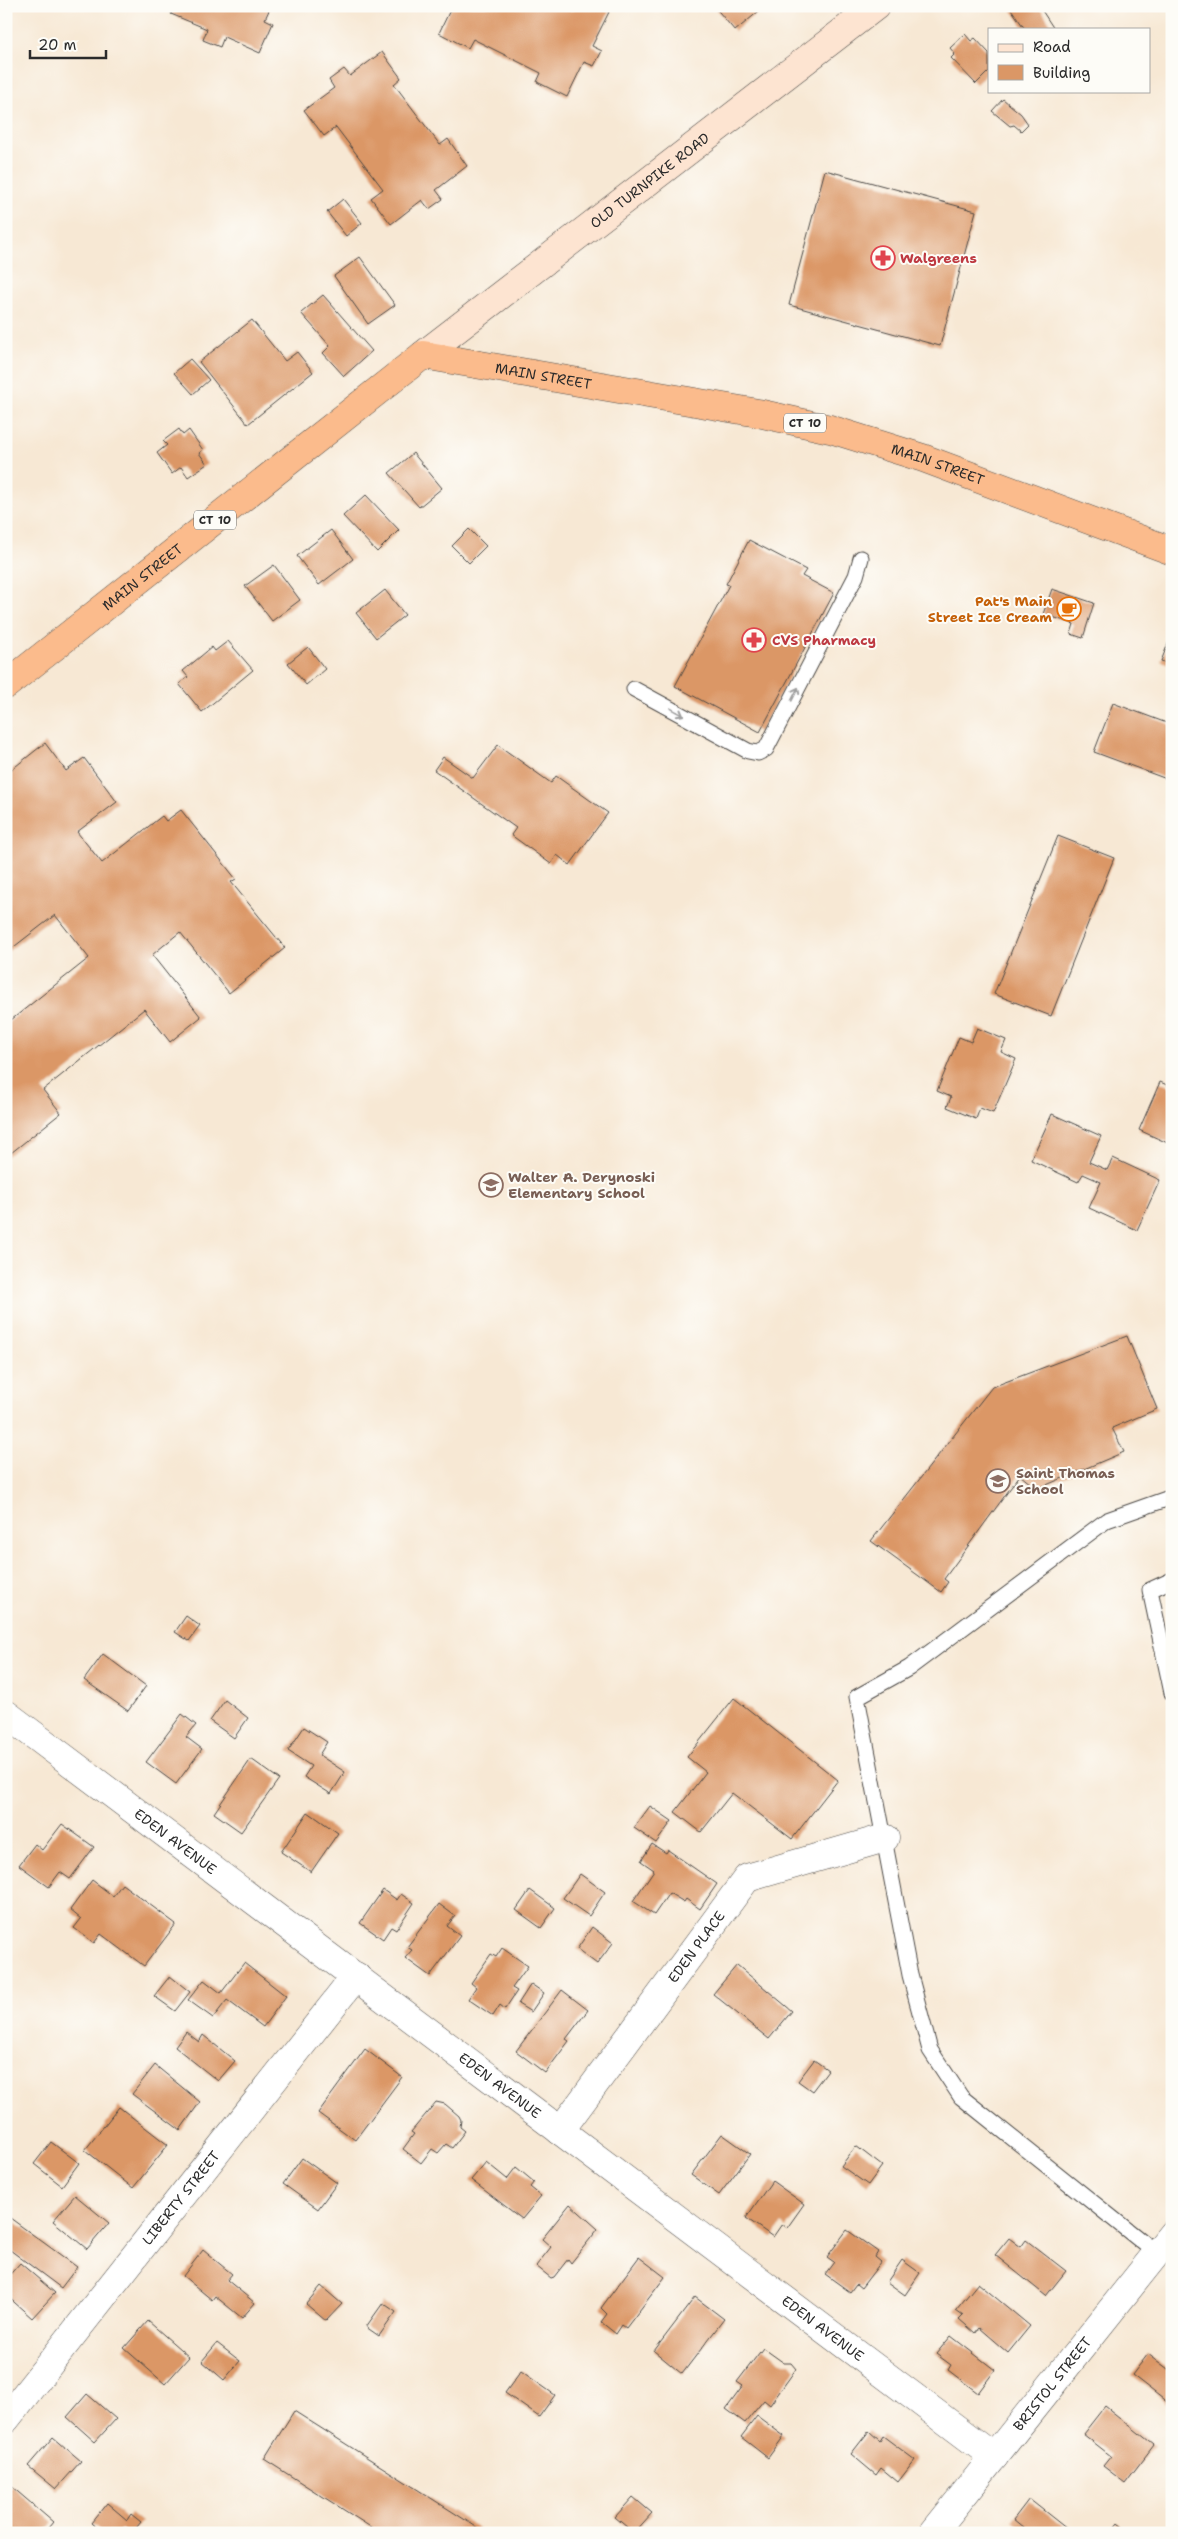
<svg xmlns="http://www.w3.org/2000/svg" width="1178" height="2539" font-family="'Shantell Sans',sans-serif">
<rect width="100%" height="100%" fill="#fdfcf7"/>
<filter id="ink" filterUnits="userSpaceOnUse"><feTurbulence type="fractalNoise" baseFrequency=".02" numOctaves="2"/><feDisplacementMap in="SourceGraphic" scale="10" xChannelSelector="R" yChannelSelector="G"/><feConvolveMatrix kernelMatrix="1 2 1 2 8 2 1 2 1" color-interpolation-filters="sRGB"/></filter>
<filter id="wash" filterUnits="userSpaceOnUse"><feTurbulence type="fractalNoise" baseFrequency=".0096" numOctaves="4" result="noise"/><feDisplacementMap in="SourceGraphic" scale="20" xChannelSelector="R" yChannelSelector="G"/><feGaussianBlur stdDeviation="1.12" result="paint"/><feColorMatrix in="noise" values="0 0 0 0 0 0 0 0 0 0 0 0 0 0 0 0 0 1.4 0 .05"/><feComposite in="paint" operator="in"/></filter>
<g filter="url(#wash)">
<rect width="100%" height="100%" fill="#f7e8d4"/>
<g id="blocks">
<!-- building -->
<g fill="#db9766">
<path d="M 175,6 L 271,6 L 265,19 L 273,23 L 260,53 L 224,37 L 220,47 L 203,40 L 207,29 L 171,14 Z"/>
<path d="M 452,6 L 563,6 L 573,11 L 575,6 L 598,6 L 609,12 L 592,46 L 602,51 L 594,66 L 584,62 L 567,97 L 537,82 L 541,73 L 473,39 L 468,48 L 439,33 Z"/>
<path d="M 714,6 L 765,6 L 735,31 Z"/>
<path d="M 1009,6 L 1039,6 L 1054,29 L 1025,29 Z"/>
<path d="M 965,34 L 971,41 L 975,38 L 989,53 L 989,71 L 976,84 L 951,58 L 955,54 L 950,48 Z"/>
<path d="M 382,52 L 401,78 L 394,84 L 440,145 L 448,139 L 467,166 L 436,190 L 443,199 L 429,209 L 422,200 L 391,224 L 371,198 L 383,189 L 336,127 L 324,136 L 304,110 L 334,88 L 329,80 L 344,69 L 350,76 Z"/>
<path d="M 1003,99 L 1021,114 L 1028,124 L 1021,131 L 1014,125 L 1010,126 L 992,111 Z"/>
<path d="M 825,170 L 976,211 L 940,346 L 789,305 Z"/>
<path d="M 343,199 L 362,223 L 346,236 L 327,212 Z"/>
<path d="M 360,257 L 395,305 L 368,324 L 334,276 Z"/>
<path d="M 323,295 L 372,351 L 344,376 L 323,353 L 330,346 L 301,313 Z"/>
<path d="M 252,320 L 285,361 L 297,352 L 313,372 L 248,424 L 199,362 Z"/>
<path d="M 190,359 L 209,380 L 193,394 L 174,373 Z"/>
<path d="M 179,429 L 183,435 L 189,430 L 203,450 L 199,453 L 207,464 L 188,477 L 181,467 L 172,474 L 157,453 L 167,445 L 163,441 Z"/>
<path d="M 413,453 L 442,488 L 419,507 L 389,473 Z"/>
<path d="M 366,495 L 399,530 L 377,552 L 343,516 Z"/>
<path d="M 469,529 L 486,546 L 469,563 L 452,546 Z"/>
<path d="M 331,530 L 353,559 L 319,585 L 297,556 Z"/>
<path d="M 749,540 L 806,570 L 802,576 L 834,593 L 760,732 L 675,686 L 729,585 L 726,584 Z"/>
<path d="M 274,565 L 300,600 L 272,621 L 245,586 Z"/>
<path d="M 1052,589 L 1094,603 L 1083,638 L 1071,634 L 1074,624 L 1043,614 Z"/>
<path d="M 385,590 L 405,615 L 376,638 L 356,613 Z"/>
<path d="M 1172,634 L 1172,665 L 1161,661 Z"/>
<path d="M 228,641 L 253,670 L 202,712 L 179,684 L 188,677 L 183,671 L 212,647 L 215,651 Z"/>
<path d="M 308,647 L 325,669 L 306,685 L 288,663 Z"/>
<path d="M 1113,703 L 1172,725 L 1172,781 L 1094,752 Z"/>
<path d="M 45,743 L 66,771 L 84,758 L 117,802 L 77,832 L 102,863 L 162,816 L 166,821 L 181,810 L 236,879 L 231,882 L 285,948 L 229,993 L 180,932 L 152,955 L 201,1017 L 170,1042 L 144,1009 L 43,1090 L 61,1113 L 6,1157 L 6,1024 L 89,958 L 55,915 L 6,953 L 6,774 Z"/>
<path d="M 498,745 L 551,783 L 556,776 L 608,813 L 570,865 L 557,855 L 551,864 L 511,835 L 516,828 L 434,770 L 443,757 L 473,778 Z"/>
<path d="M 1058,836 L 1114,858 L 1051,1016 L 994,994 Z"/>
<path d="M 977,1028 L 1006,1040 L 1001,1052 L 1016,1059 L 993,1113 L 980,1108 L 976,1119 L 947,1107 L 951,1097 L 937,1091 L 959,1037 L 971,1042 Z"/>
<path d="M 1160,1082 L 1172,1087 L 1172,1145 L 1139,1130 Z"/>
<path d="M 1052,1114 L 1101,1136 L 1089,1162 L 1107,1170 L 1113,1158 L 1160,1180 L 1137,1230 L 1089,1208 L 1101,1182 L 1083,1174 L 1078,1182 L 1031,1160 Z"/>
<path d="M 1127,1336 L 1157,1409 L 1112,1428 L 1124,1452 L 1037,1489 L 1020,1475 L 944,1579 L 948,1582 L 941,1592 L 871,1541 L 992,1387 Z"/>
<path d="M 186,1616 L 200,1626 L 189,1641 L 175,1632 Z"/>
<path d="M 103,1654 L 146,1686 L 128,1711 L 84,1680 Z"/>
<path d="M 734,1698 L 838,1780 L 792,1839 L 732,1793 L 701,1832 L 675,1812 L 706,1772 L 687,1757 Z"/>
<path d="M 225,1700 L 248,1718 L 234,1738 L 210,1721 Z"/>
<path d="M 182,1714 L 196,1725 L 186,1737 L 202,1749 L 176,1784 L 146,1762 Z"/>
<path d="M 304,1727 L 327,1742 L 319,1755 L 345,1772 L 331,1794 L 304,1777 L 311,1766 L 288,1751 Z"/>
<path d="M 251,1759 L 279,1779 L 241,1832 L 214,1813 Z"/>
<path d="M 650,1806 L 672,1821 L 656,1843 L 634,1828 Z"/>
<path d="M 308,1812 L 338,1833 L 311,1872 L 281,1852 Z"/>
<path d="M 62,1824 L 94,1847 L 70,1879 L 60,1872 L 49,1887 L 19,1865 L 35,1844 L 42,1850 Z"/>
<path d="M 652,1844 L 666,1853 L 668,1850 L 717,1884 L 700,1909 L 686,1899 L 684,1902 L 669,1893 L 654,1915 L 633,1901 L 654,1870 L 641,1861 Z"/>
<path d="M 580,1874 L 605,1892 L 589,1916 L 563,1898 Z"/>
<path d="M 92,1880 L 113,1896 L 122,1884 L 176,1924 L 144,1966 L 101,1934 L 94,1943 L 74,1928 L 81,1919 L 70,1910 Z"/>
<path d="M 383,1890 L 397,1900 L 401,1894 L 414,1903 L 396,1930 L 391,1927 L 383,1939 L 360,1923 Z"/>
<path d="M 530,1890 L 555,1908 L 541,1928 L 516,1910 Z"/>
<path d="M 439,1904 L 455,1916 L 447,1926 L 460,1936 L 430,1976 L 405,1958 L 412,1950 L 407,1947 Z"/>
<path d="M 592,1927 L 613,1943 L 597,1964 L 577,1949 Z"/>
<path d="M 502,1948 L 528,1966 L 512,1988 L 517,1991 L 505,2009 L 500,2005 L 493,2016 L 468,1999 L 476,1987 L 471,1983 L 491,1954 L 496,1957 Z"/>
<path d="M 244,1963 L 286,1996 L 263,2027 L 227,2000 L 213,2018 L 188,2000 L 204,1980 L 221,1993 Z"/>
<path d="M 737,1965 L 792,2011 L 769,2039 L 713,1994 Z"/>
<path d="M 170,1976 L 190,1992 L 175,2011 L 154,1996 Z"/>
<path d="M 531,1984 L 544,1993 L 531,2012 L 518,2004 Z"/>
<path d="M 562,1990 L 588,2010 L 566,2039 L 569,2041 L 545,2073 L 516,2051 Z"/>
<path d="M 186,2032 L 199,2042 L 203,2035 L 235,2061 L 218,2081 L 175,2047 Z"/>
<path d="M 365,2049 L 402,2077 L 355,2140 L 318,2113 Z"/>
<path d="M 814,2060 L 828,2070 L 812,2091 L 798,2081 Z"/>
<path d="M 155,2065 L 200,2102 L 180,2130 L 132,2094 Z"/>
<path d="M 436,2102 L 445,2104 L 459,2116 L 461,2120 L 460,2127 L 465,2131 L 452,2148 L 446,2144 L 438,2153 L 432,2149 L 421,2163 L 403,2149 L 414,2134 L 411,2132 Z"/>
<path d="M 119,2107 L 168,2145 L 133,2188 L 85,2150 Z"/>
<path d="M 722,2134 L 750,2154 L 719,2195 L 691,2175 Z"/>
<path d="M 51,2142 L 79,2163 L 62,2186 L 34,2164 Z"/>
<path d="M 856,2146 L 882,2166 L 868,2185 L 841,2166 Z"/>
<path d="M 302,2158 L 337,2183 L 318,2209 L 283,2184 Z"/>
<path d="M 486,2162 L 507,2179 L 516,2167 L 534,2182 L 530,2187 L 541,2196 L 522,2219 L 471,2180 Z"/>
<path d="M 772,2181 L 804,2204 L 787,2228 L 782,2224 L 773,2237 L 746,2218 Z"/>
<path d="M 75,2195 L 109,2223 L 87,2249 L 53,2221 Z"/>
<path d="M 570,2204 L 598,2229 L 571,2263 L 568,2259 L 554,2277 L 551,2278 L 536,2266 L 551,2247 L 542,2239 Z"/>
<path d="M 6,2215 L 77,2267 L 61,2288 L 6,2247 Z"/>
<path d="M 847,2230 L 878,2252 L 875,2257 L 881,2262 L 861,2288 L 856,2284 L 850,2292 L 825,2274 L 834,2262 L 827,2257 Z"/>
<path d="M 1009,2238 L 1021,2247 L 1026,2240 L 1066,2271 L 1046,2296 L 995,2255 Z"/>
<path d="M 203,2250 L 232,2274 L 227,2280 L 255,2303 L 242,2318 L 215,2296 L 212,2300 L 183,2276 Z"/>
<path d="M 639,2257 L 665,2277 L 626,2328 L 622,2325 L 616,2334 L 601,2322 L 607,2314 L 601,2308 Z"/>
<path d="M 902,2260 L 920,2273 L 905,2295 L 887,2282 Z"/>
<path d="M 20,2263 L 55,2293 L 32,2318 L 6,2295 L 6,2279 Z"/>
<path d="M 978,2283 L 1030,2326 L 1008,2353 L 979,2328 L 975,2333 L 959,2319 L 963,2315 L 956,2310 Z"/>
<path d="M 321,2286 L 342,2304 L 326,2321 L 306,2304 Z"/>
<path d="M 695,2297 L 724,2319 L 682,2374 L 654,2351 Z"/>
<path d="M 383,2303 L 396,2312 L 379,2336 L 366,2327 Z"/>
<path d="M 148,2321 L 189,2357 L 165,2384 L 124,2348 Z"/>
<path d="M 951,2336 L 995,2370 L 978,2393 L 948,2370 L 951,2365 L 936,2354 Z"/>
<path d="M 217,2343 L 240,2361 L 224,2380 L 202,2361 Z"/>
<path d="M 763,2348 L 784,2363 L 791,2363 L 796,2369 L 770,2405 L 764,2400 L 745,2423 L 726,2409 L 743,2386 L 737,2382 Z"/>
<path d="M 1148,2354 L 1172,2372 L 1172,2406 L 1132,2375 Z"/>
<path d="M 521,2371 L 555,2395 L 539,2417 L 505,2393 Z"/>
<path d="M 87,2394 L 116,2419 L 95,2442 L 67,2417 Z"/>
<path d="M 1105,2406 L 1154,2445 L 1125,2483 L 1103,2466 L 1111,2456 L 1083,2434 Z"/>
<path d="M 294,2411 L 478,2528 L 475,2533 L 380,2533 L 264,2459 Z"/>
<path d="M 757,2416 L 784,2436 L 768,2458 L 741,2437 Z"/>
<path d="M 869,2431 L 880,2441 L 883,2436 L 915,2460 L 898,2482 L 881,2468 L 876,2475 L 851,2454 Z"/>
<path d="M 53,2437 L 81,2461 L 56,2489 L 28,2466 Z"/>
<path d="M 11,2486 L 53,2522 L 44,2533 L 6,2533 L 6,2491 Z"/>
<path d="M 633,2497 L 652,2513 L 634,2533 L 615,2517 Z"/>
<path d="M 1029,2499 L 1072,2533 L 1029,2533 L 1013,2520 Z"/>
<path d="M 107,2503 L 127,2520 L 131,2514 L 141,2522 L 132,2533 L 126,2533 L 121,2529 L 118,2533 L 103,2533 L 91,2523 Z"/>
<path d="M 1118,2523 L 1130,2533 L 1110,2533 Z"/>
</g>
</g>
</g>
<g filter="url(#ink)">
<use href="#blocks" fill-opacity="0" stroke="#4a4744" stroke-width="1"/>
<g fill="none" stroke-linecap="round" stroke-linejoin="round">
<!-- lane casing -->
<g stroke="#4a4744" stroke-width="17">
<g id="lane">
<path d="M 634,689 L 748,751 L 758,753 L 766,749 L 856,576 L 861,558"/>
<path d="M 1172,1580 L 1150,1590 L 1172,1693"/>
<path d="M 1156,2253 L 961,2097 L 930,2050 L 910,1975 L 857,1697 L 909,1668 L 1107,1520 L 1172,1497"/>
</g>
</g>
<!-- street casing -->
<g stroke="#4a4744" stroke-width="29">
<g id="street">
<path id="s1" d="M 6,1714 L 994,2457"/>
<path id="s2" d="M 560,2131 L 747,1878 L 885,1838"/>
<path id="s3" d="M 6,2419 L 356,1976"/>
<path id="s4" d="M 933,2533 L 1172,2234"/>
</g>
</g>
<!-- secondary casing -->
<g stroke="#4a4744" stroke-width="29">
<g id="secondary">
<path id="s5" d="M 423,355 L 876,6"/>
</g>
</g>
<!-- highway casing -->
<g stroke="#4a4744" stroke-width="29">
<g id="highway">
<path id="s6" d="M 6,685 L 423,355 L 758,413 L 830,429 L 923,458 L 1172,551"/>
</g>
</g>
<!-- lane -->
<use href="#lane" stroke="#fff" stroke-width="15"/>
<!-- street -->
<use href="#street" stroke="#fff" stroke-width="28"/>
<!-- secondary -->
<use href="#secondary" stroke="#fde4d1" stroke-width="28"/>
<!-- highway -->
<use href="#highway" stroke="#fbbb8c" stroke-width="28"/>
</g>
<!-- one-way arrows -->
<defs><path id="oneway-shaft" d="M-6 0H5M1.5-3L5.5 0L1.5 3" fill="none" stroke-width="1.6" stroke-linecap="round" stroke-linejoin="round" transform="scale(1.25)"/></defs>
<g stroke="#a0a0a0">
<use href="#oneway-shaft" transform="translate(795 694) rotate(-63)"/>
<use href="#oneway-shaft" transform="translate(677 712) rotate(29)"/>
</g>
</g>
<!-- icons -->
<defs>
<g id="pharmacy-ring" transform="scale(1.25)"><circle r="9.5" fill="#fdfcf7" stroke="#e0444e" stroke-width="1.5"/><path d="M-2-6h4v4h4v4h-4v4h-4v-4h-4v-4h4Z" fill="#e0444e"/></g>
<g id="cafe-ring" transform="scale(1.25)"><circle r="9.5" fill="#fdfcf7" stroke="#e8710a" stroke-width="1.5"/><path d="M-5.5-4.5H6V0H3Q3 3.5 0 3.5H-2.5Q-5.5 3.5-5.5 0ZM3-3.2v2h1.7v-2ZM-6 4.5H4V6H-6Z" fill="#e8710a"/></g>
<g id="school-ring" transform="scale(1.25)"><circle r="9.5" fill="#fdfcf7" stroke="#8d6e63" stroke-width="1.5"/><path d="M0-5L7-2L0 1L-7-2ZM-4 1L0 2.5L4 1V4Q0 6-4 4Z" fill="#8d6e63"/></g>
</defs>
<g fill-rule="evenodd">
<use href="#pharmacy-ring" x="883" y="258"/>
<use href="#cafe-ring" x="1069" y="609"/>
<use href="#pharmacy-ring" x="754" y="640"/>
<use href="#school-ring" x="491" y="1185"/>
<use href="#school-ring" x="998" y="1481"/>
</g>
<g text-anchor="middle" stroke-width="4" stroke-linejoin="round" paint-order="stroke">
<!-- shield labels -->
<g fill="#fdfcf7" stroke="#6a6a68" stroke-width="1">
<rect x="784" y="413.5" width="42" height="19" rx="4"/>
<rect x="194" y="510.5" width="42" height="19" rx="4"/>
</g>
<g font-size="12" font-weight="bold" fill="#2b2b2b">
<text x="805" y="427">CT 10</text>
<text x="215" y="524">CT 10</text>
</g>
<!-- street labels -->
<g font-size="14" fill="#2b2b2b" stroke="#fdfcf7">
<text dy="5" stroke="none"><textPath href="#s5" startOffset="286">OLD TURNPIKE ROAD</textPath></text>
<text dy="5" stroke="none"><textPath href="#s6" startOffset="654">MAIN STREET</textPath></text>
<text dy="5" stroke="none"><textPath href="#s6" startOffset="1059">MAIN STREET</textPath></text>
<text dy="5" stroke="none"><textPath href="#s6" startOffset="174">MAIN STREET</textPath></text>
<text dy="5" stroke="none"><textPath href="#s1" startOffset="212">EDEN AVENUE</textPath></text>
<text dy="5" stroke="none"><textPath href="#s2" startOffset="229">EDEN PLACE</textPath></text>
<text dy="5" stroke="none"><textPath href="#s1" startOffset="618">EDEN AVENUE</textPath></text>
<text dy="5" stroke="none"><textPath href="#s3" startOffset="282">LIBERTY STREET</textPath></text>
<text dy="5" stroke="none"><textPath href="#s1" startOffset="1022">EDEN AVENUE</textPath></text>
<text dy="5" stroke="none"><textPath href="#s4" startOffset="191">BRISTOL STREET</textPath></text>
</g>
<!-- health labels -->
<g font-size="14" font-weight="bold" fill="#be3a42" stroke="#fdfcf7" text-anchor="start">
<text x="900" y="263">Walgreens</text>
<text x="772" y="645">CVS Pharmacy</text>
</g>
<!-- food labels -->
<g font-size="14" font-weight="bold" fill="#c56008" stroke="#fdfcf7" text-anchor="end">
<text x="1052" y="606">Pat's Main<tspan x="1052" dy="16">Street Ice Cream</tspan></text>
</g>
<!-- education labels -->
<g font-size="14" font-weight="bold" fill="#785e54" stroke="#fdfcf7" text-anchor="start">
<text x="508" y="1182">Walter A. Derynoski<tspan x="508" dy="16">Elementary School</tspan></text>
<text x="1016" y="1478">Saint Thomas<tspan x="1016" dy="16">School</tspan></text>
</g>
</g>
<!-- margin -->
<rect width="1178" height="2539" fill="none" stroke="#fdfcf7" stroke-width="25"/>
<!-- legend -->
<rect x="988" y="28" width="162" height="65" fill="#fdfcf7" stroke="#a9a8a5"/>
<rect x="998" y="44" width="25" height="8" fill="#fde4d1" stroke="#a9a8a5"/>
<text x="1033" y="52" font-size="15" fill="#2b2b2b">Road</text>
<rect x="998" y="65" width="25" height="15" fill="#db9766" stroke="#a9a8a5"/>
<text x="1033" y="78" font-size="15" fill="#2b2b2b">Building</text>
<!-- scale -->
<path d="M30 50v8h76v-8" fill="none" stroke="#2b2b2b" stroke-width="2.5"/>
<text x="38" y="50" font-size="15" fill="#2b2b2b" stroke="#fdfcf7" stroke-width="4" paint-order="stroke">20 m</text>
</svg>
